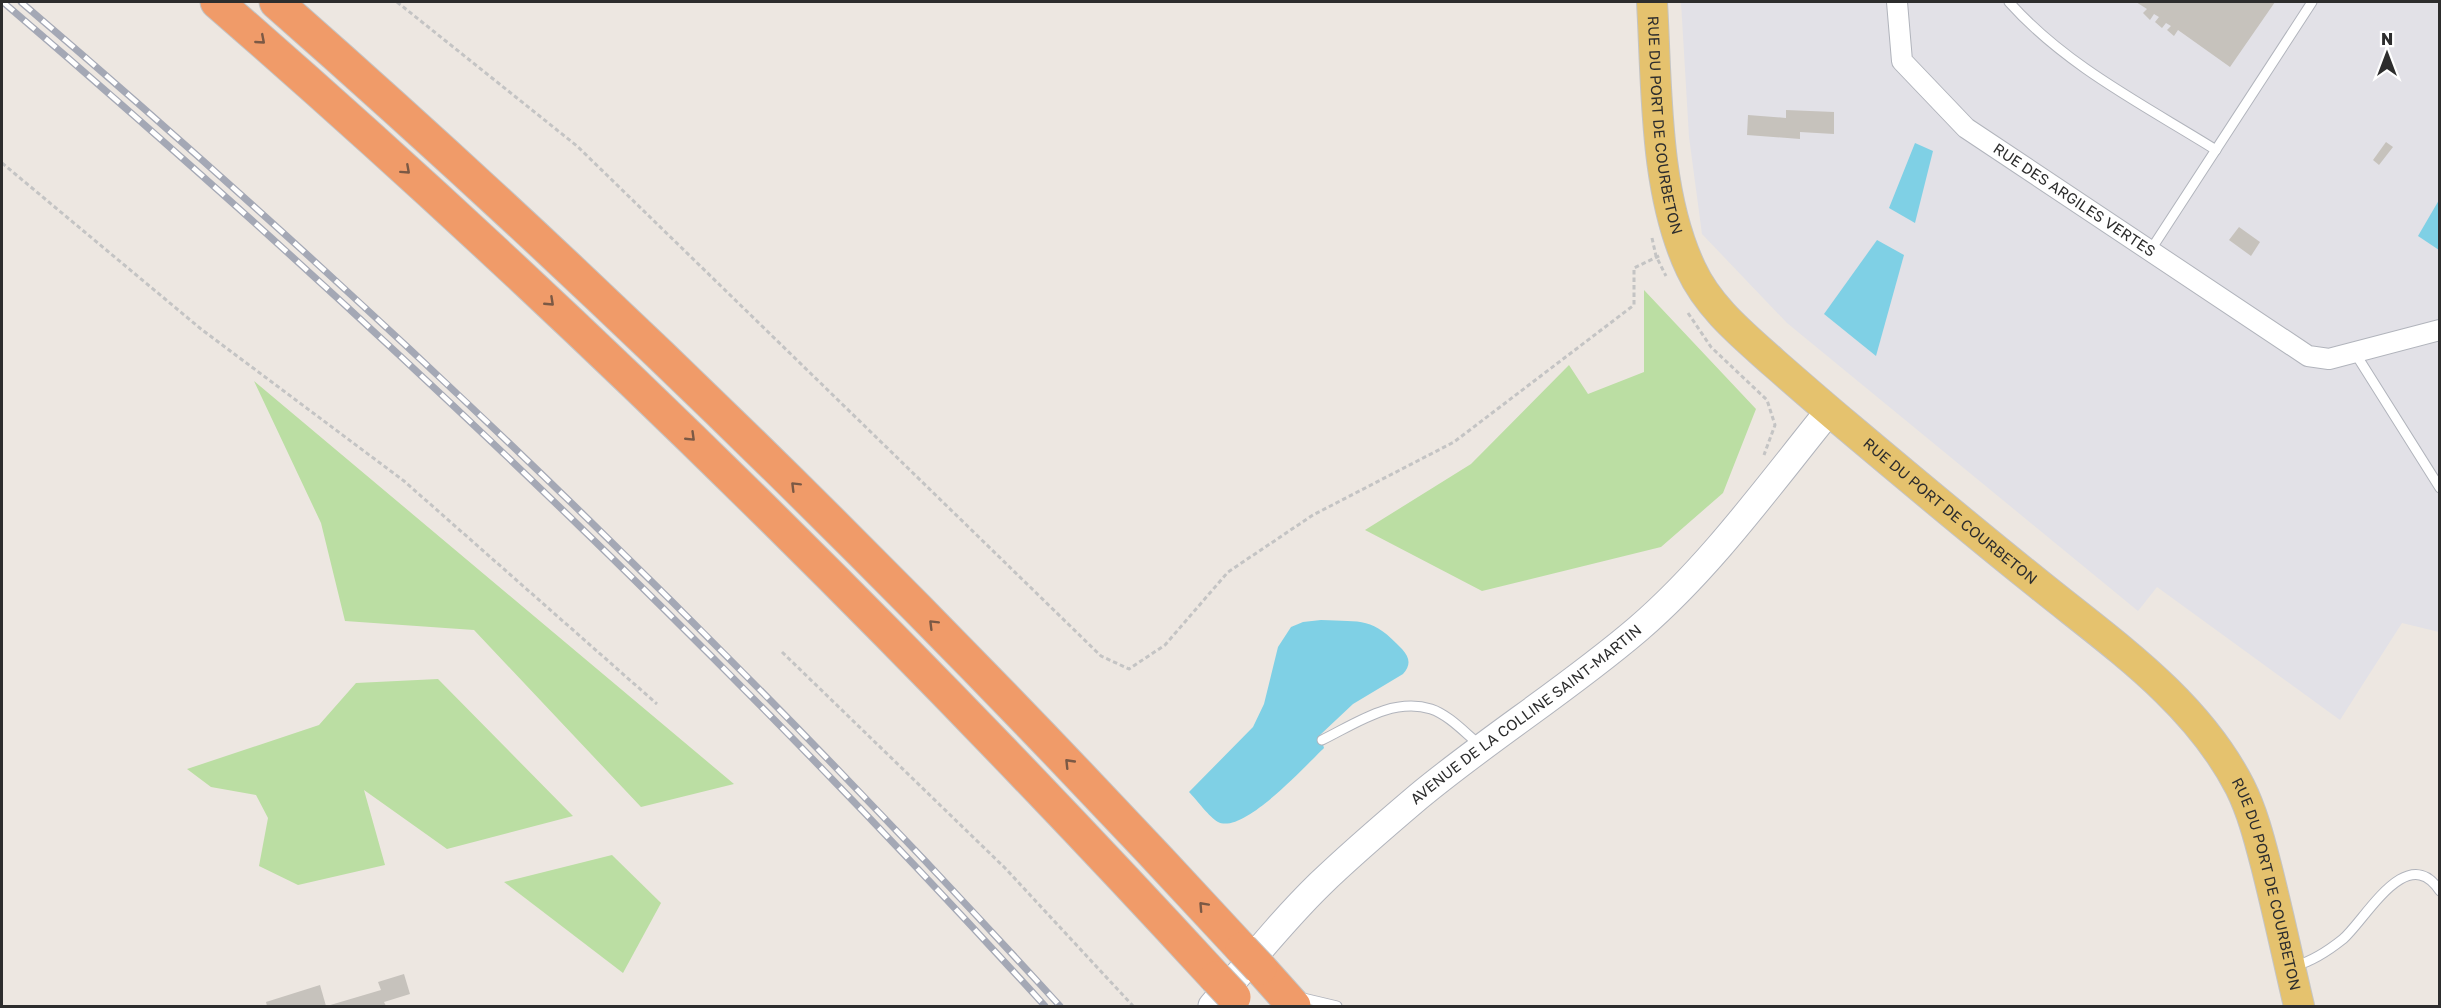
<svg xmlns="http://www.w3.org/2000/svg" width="2441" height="1008" font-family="'Golos Text',sans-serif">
<rect width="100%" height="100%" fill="#ede7e1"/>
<!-- industrial -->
<path fill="#e2e1e7" d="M 1681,2 L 2439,2 L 2439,632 L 2402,623 L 2340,720 L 2157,587 L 2138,611 L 1787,323 L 1702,234 L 1689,137 Z"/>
<!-- green -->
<g fill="#bbdea3">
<path d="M 1644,290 L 1756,409 L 1723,493 L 1661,547 L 1482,591 L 1365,530 L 1471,464 L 1569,365 L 1588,394 L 1644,372 Z"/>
<path d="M 254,381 L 734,784 L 641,807 L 474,630 L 345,621 L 321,523 Z"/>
<path d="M 438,679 L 573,816 L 447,849 L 364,790 L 385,865 L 298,885 L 259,866 L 268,818 L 256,795 L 211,787 L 187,769 L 319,725 L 356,683 Z"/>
<path d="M 612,855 L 661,903 L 623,973 L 504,882 Z"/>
</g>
<!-- water -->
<g fill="#7fd0e5">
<path d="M 1915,143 L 1933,151 L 1915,223 L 1889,208 Z"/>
<path d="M 2439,200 L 2439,250 L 2418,236 Z"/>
<path d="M 1877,240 L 1904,255 L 1876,356 L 1824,314 Z"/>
<path d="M 1321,620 C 1363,622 1372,617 1402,649 C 1410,658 1411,665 1403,674 L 1353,704 L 1320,735 L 1324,748 C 1306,765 1243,835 1218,822 C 1210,818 1196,799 1189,792 L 1253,727 L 1264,704 L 1278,647 L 1291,627 L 1303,622 Z"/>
</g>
<!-- building -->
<g fill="#c6c2bc">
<path d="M 2136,2 L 2275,2 L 2230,67 L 2178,30 L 2174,36 L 2167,30 L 2171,26 L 2166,23 L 2162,28 L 2155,22 L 2159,17 L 2154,14 L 2150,20 L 2143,13 L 2147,9 Z"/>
<path d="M 1786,110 L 1834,112 L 1834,134 L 1800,132 L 1800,139 L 1747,135 L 1748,115 L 1786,118 Z"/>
<path d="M 2386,142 L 2393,147 L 2379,165 L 2373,160 Z"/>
<path d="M 2239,227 L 2260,242 L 2251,256 L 2229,240 Z"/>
<path d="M 404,974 L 410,994 L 384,1002 L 386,1006 L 327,1006 L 381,990 L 378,982 Z"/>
<path d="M 320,985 L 326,1006 L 267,1006 L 266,1002 Z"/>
</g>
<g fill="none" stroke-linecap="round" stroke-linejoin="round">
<!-- lane casing -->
<g stroke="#b1b4bc" stroke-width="11">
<g id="lane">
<path d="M 2009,2 C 2066,66 2144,105 2216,150"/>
<path d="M 2150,251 L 2312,2"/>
<path d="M 2355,353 L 2440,488"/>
<path d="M 1322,740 C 1355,724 1392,697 1431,709 C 1449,715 1465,733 1480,745"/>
<path d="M 2295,966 C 2313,961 2328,951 2343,939 C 2366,919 2407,841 2440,891"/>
<path d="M 1299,997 L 1337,1006"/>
</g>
</g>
<!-- street casing -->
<g stroke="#b1b4bc" stroke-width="22">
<g id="street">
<path id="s1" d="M 1897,2 L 1902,61 L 1966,128 L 2308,356 L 2329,359 L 2440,330"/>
</g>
</g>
<!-- secondary casing -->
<g stroke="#b1b4bc" stroke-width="29">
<g id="secondary">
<path id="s2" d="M 1212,1006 C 1247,965 1281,922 1320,884 C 1351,854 1385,825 1418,797 C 1489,738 1568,689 1638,629 C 1711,566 1769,485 1829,411"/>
</g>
</g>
<!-- primary casing -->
<g stroke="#c4c4c4" stroke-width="32">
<g id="primary">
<path id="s3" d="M 1652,2 C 1657,87 1654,191 1691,269 C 1709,308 1743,335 1774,363 C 1798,384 1822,405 1846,425 C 1909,478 1972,531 2036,582 C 2111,643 2195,699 2240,787 C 2252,811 2259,838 2266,865 C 2278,912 2288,959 2299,1006"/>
</g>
</g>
<!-- highway casing -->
<g stroke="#c4c4c4" stroke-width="35">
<g id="highway">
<path d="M 217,2 C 569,308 900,635 1216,978"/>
<path d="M 276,2 C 615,300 936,617 1242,949"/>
<path d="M 1260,968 L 1294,1006"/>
</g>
</g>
<!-- path -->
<g stroke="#c4c4c4" stroke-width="3" stroke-dasharray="4.5 3" stroke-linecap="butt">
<path d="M 397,2 L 577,146 L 1101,656 L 1129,669 L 1165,645 L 1228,572 L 1313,515 L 1454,442 L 1634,305 L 1634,268 L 1661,255"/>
<path d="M 2,163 L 201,329 L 404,481 L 657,704"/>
<path d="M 1652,238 L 1656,256 L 1666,276"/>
<path d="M 1688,313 L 1711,347 L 1767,400 L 1775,425 L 1764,455"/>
<path d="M 782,652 L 1005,868 L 1133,1006"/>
</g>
<!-- lane -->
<use href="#lane" stroke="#fff" stroke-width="9"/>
<!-- street -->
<use href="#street" stroke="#fff" stroke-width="20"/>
<!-- secondary -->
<use href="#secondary" stroke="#fff" stroke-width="27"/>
<!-- primary -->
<use href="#primary" stroke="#e5c26e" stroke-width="30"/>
<!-- highway -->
<use href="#highway" stroke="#f09b69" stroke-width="33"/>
<!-- rail casing -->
<g stroke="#a4a8b5" stroke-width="7">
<g id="rail">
<path d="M 3,2 C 370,316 720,649 1045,1006"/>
<path d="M 21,2 C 387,315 735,650 1060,1006"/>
</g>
</g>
<!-- rail -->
<use href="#rail" stroke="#fff" stroke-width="4.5" stroke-dasharray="14" stroke-linecap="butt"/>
<!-- highway-bridge casing -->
<g stroke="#c4c4c4" stroke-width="35" stroke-linecap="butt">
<g id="highway-bridge">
<path d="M 1242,949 L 1260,968"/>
<path d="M 1216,978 L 1234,997"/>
</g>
</g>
<!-- highway-bridge -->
<use href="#highway-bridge" stroke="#f09b69" stroke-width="33"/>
</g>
<!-- one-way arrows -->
<defs><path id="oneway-chevron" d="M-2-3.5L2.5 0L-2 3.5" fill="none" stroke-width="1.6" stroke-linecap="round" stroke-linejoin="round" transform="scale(1.5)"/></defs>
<g stroke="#7b5945">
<use href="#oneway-chevron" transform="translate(261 40) rotate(41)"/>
<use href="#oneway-chevron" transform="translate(406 170) rotate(42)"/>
<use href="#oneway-chevron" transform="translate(550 302) rotate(43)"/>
<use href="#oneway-chevron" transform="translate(691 437) rotate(44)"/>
<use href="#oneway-chevron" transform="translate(795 486) rotate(-135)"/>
<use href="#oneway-chevron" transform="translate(933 624) rotate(-135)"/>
<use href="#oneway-chevron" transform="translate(1069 763) rotate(-134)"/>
<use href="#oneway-chevron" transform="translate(1203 906) rotate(-133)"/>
</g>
<g text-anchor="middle" stroke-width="5" stroke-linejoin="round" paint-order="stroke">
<!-- street labels -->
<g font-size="15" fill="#2d2d2d" stroke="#fff">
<text dy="5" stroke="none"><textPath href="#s3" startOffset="124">RUE DU PORT DE COURBETON</textPath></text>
<text dy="5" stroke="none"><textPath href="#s1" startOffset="282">RUE DES ARGILES VERTES</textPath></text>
<text dy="5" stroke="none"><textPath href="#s3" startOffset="628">RUE DU PORT DE COURBETON</textPath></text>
<text dy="5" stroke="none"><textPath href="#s2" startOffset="430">AVENUE DE LA COLLINE SAINT-MARTIN</textPath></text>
<text dy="5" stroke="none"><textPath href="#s3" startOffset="1132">RUE DU PORT DE COURBETON</textPath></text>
</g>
</g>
<!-- border -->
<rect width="2441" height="1008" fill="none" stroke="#2d2d2d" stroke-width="6"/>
<!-- north arrow -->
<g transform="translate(2387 54)" stroke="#ffffff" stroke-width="4.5" paint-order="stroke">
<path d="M0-4.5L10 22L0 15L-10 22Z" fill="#2d2d2d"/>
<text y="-9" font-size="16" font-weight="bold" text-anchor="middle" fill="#2d2d2d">N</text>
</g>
</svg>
